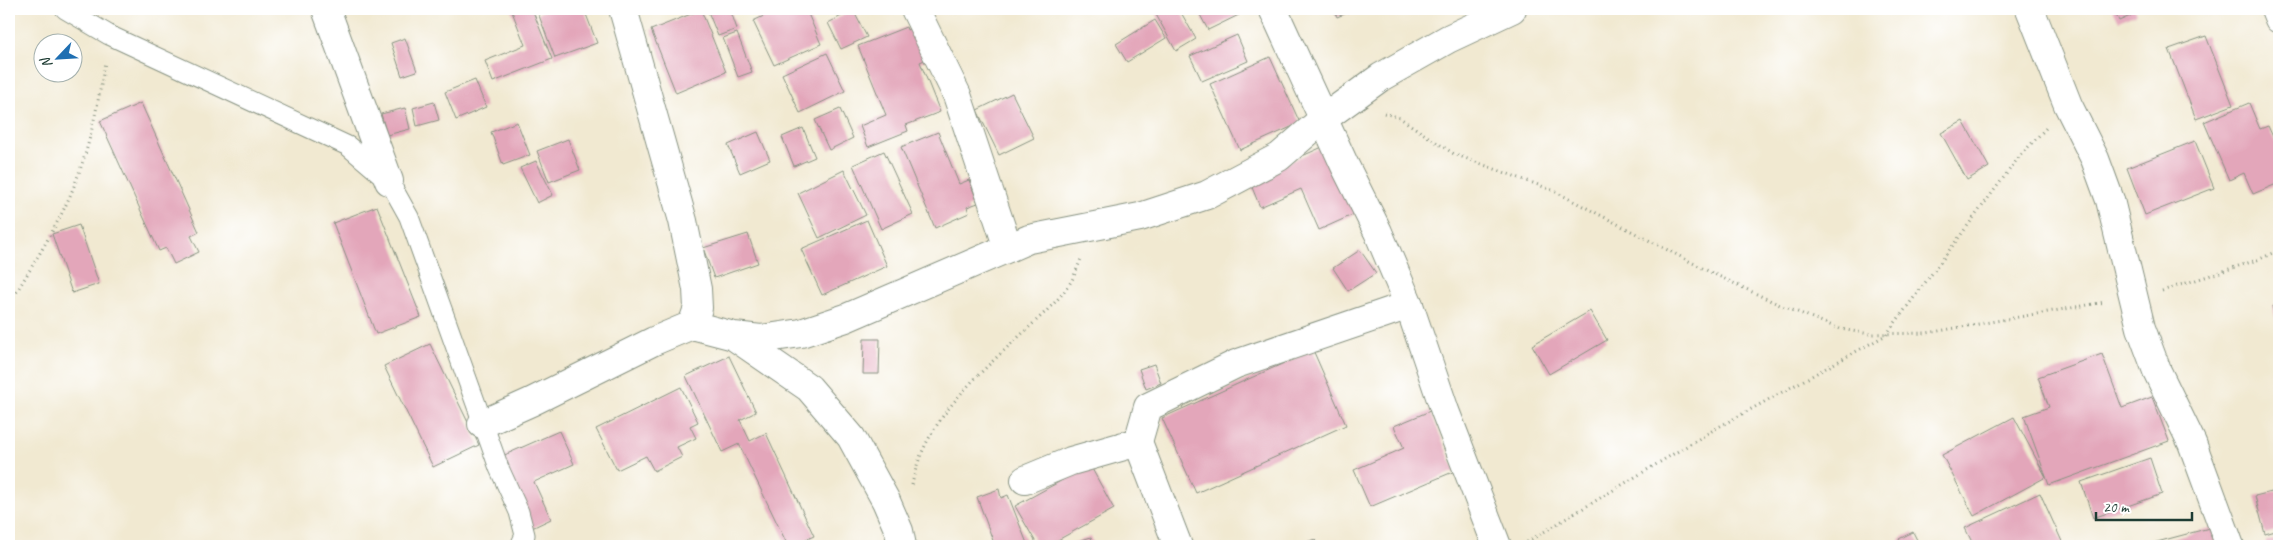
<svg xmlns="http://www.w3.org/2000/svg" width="2288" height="555" font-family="Caveat,sans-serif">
<rect width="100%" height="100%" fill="#fff"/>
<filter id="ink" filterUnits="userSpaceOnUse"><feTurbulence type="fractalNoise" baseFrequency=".02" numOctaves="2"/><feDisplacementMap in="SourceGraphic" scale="10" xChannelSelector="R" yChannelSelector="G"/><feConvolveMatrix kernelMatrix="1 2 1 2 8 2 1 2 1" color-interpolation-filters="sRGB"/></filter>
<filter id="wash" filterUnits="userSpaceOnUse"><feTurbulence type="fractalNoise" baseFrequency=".0096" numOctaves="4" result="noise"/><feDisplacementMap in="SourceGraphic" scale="20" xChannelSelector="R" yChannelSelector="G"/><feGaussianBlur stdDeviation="1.12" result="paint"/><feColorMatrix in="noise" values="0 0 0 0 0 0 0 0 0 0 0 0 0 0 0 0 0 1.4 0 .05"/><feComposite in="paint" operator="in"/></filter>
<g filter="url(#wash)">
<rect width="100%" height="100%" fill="#f1e9d1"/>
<g id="blocks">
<!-- building -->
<g fill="#e3a6ba">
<path d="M 511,9 L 532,9 L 552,59 L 493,82 L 485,61 L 525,45 Z"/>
<path d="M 550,9 L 584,9 L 597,43 L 555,58 L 538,13 Z"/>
<path d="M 707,9 L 730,9 L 737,29 L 718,36 Z"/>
<path d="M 779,9 L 806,9 L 821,44 L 774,65 L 753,21 Z"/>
<path d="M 1153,9 L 1179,9 L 1196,39 L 1176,51 Z"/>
<path d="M 1197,9 L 1251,9 L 1208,30 Z"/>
<path d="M 1333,9 L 1357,9 L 1337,17 Z"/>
<path d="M 2113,9 L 2135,9 L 2137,13 L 2119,21 Z"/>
<path d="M 701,10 L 726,72 L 676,93 L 651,30 Z"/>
<path d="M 853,10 L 867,37 L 841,49 L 828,23 Z"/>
<path d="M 1155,20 L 1166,38 L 1127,62 L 1116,44 Z"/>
<path d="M 917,26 L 929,58 L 920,62 L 940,112 L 906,125 L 908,131 L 868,147 L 860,126 L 886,115 L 858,46 L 906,27 L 907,30 Z"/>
<path d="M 737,33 L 752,72 L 738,77 L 723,38 Z"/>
<path d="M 1237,35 L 1248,61 L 1202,81 L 1190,56 Z"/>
<path d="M 2206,36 L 2233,105 L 2196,119 L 2169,49 Z"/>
<path d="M 405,38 L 417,71 L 402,76 L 391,43 Z"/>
<path d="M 827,53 L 845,91 L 800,113 L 782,74 Z"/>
<path d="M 1270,57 L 1300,123 L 1240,150 L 1210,84 Z"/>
<path d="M 475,80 L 486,107 L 456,120 L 445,92 Z"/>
<path d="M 1012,93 L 1034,138 L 999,155 L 977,110 Z"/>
<path d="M 434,102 L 439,120 L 417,126 L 413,108 Z"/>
<path d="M 141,103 L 199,232 L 191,236 L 199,252 L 174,264 L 166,248 L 159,251 L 100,121 Z"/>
<path d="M 2249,103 L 2260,129 L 2268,126 L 2279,150 L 2279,183 L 2253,194 L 2244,173 L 2229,180 L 2204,122 Z"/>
<path d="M 405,108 L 410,129 L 387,135 L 381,114 Z"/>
<path d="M 840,109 L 853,138 L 829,150 L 815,120 Z"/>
<path d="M 1963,121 L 1989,167 L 1967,180 L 1941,133 Z"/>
<path d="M 517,122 L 530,155 L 503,165 L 491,132 Z"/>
<path d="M 803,128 L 815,157 L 794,166 L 782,137 Z"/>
<path d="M 758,132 L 770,160 L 740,173 L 728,145 Z"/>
<path d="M 938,132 L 959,184 L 969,180 L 978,203 L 967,207 L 969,213 L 935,228 L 901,147 Z"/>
<path d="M 568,139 L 580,170 L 549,182 L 537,151 Z"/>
<path d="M 2195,141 L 2214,188 L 2145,215 L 2127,168 Z"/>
<path d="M 1329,144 L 1359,212 L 1319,230 L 1301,189 L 1260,207 L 1249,180 Z"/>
<path d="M 884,151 L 913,214 L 881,229 L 853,165 Z"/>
<path d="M 536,161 L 553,195 L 537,203 L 520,168 Z"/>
<path d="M 844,170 L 866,215 L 819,238 L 798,193 Z"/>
<path d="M 377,206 L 421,317 L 376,334 L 333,223 Z"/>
<path d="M 867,220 L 887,266 L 822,295 L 801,249 Z"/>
<path d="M 79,225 L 99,284 L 72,293 L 52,234 Z"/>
<path d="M 748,234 L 758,263 L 714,278 L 703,248 Z"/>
<path d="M 1360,250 L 1376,273 L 1348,291 L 1333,268 Z"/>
<path d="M 2279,304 L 2279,330 L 2272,306 Z"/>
<path d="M 1590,311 L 1607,340 L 1549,374 L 1532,345 Z"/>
<path d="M 864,339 L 880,339 L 879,374 L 863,374 Z"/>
<path d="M 430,344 L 479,445 L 433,467 L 384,366 Z"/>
<path d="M 1313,350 L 1346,425 L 1196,493 L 1162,418 Z"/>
<path d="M 2102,354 L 2122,408 L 2152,397 L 2169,441 L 2049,485 L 2024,416 L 2049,407 L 2038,377 Z"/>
<path d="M 729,356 L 756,412 L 740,420 L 750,441 L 766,433 L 814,536 L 792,546 L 788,546 L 739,444 L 722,452 L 686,376 Z"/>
<path d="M 1154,364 L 1161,383 L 1146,389 L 1139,369 Z"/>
<path d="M 681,387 L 698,422 L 690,426 L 696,438 L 677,447 L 682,457 L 654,471 L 646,456 L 617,470 L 596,429 Z"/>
<path d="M 1430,411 L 1455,471 L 1370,507 L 1354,470 L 1404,448 L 1394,426 Z"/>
<path d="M 2014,417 L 2046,477 L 1974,516 L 1942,455 Z"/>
<path d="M 559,431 L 574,464 L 534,482 L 551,519 L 532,528 L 500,457 Z"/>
<path d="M 2150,458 L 2162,494 L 2093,518 L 2081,482 Z"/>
<path d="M 1090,465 L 1114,509 L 1047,546 L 1038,546 L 1015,506 Z"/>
<path d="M 999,489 L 1001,498 L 1008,495 L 1028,546 L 995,546 L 977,497 Z"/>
<path d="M 2279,490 L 2279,530 L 2265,534 L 2255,496 Z"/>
<path d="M 2040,493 L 2064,546 L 1974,546 L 1965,528 Z"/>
<path d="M 2213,527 L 2218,546 L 2142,546 Z"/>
<path d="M 1913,532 L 1920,546 L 1902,546 L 1899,539 Z"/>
<path d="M 1091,537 L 1094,546 L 1063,546 Z"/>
<path d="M 1315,539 L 1317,546 L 1295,546 Z"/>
<path d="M 2279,540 L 2279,546 L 2265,546 L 2265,541 Z"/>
</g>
</g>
</g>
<g filter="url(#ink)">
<use href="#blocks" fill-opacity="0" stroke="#889382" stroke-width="1"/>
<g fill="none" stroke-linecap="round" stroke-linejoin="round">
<!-- service casing -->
<g stroke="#889382" stroke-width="21">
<path id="service" d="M 65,9 L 109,35 L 348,146 L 389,181 L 409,217 L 499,468 L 519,512 L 525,535 L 520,546"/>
</g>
<!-- minor casing -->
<g stroke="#889382" stroke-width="30">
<g id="minor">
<path d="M 326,9 L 389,181"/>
<path d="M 623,9 L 683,221 L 697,289 L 698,308 L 692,325"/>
<path d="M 915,9 L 957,95 L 1008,248"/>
<path d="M 1273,9 L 1345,166 L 1378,232 L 1409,305 L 1445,411 L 1497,546"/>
<path d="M 2030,9 L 2068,105 L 2095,159 L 2110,200 L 2141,328 L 2157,371 L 2192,443 L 2230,546"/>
<path d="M 2275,9 L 2279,19"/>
<path d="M 735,337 L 809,388 L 851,437 L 886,501 L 899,531 L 902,546"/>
<path d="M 482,424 L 531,402 L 654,341 L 692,325 L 734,336 L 761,339 L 801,333 L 846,318 L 1029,239 L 1140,217 L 1207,195 L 1279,157 L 1323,119 L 1381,77 L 1448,39 L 1512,9"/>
<path d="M 1138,442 L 1178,546"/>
<path d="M 1025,480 L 1071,461 L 1138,442 L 1148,407 L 1236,364 L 1409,305"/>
</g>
</g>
<!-- path -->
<g stroke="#889382" stroke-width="3" stroke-dasharray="1 4" stroke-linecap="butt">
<path d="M 1384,113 L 1400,118 L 1454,154 L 1552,190 L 1712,273 L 1780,305 L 1840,329 L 1870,334 L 1927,333 L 2105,302"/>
<path d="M 2162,291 L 2260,259 L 2279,250"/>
<path d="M 9,305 C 32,265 60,224 76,181 C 91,142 98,103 105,62"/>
<path d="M 912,485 C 924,420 979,374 1025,331 C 1041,316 1061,299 1072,280 C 1075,274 1078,266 1081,259"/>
<path d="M 1527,542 L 1715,429 L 1886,335 L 2019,157 L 2046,128"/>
</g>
<!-- service -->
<use href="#service" stroke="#fff" stroke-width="19"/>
<!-- minor -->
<use href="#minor" stroke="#fff" stroke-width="28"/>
</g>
</g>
<!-- margin -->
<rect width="2288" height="555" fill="none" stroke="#fff" stroke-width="30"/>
<!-- north arrow -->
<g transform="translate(58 58) rotate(245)"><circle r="24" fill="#ffffff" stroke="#a5b1ae"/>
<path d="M0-4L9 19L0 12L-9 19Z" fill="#1f6fb2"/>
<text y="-8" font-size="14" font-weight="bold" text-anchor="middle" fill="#1f3d34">N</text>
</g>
<!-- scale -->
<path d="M2096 512v8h96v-8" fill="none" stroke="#1f3d34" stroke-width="2.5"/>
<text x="2103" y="512" font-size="15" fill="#1f3d34" stroke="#ffffff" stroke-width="4" paint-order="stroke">20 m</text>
</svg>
